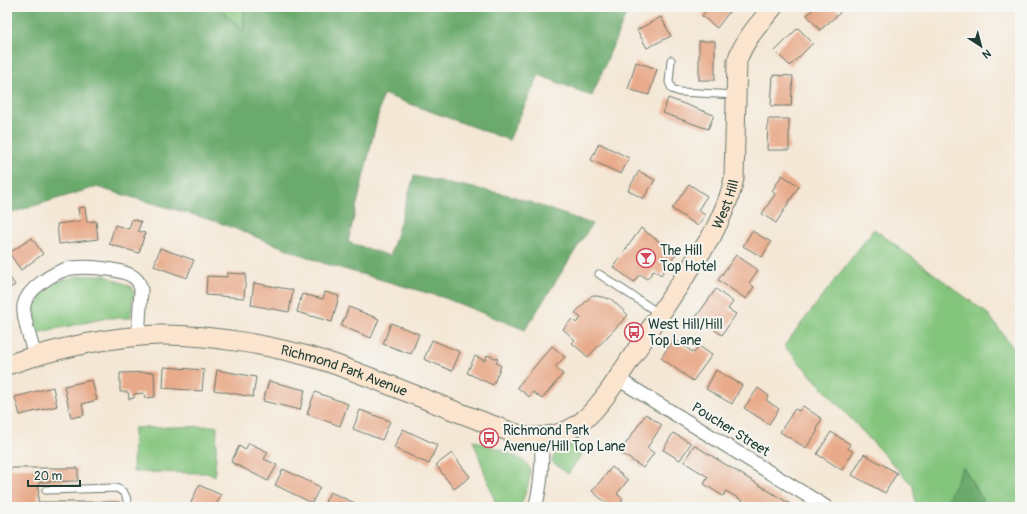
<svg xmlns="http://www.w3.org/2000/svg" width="1027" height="514" font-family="Pangolin,sans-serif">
<rect width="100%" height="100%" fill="#f6f6f2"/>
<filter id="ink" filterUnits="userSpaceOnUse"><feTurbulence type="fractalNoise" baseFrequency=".025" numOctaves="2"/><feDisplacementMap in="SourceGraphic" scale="8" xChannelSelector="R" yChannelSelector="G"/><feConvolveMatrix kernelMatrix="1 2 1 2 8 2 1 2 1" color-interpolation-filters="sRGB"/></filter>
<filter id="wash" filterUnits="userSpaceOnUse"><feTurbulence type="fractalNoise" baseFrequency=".012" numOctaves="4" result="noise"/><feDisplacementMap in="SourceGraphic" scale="16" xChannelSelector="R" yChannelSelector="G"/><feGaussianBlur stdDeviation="0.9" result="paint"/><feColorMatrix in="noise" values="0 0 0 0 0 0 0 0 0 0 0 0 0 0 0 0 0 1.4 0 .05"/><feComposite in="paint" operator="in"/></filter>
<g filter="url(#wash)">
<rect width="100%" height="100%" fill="#f4e7d5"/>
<!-- green -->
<g fill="#84c57d" stroke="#528158">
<path d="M 218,7 L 244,7 L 244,31 Z"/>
<path d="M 874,229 L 988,314 L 1020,357 L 1020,507 L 987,507 L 963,468 L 944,507 L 916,507 L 913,486 L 784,346 Z"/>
<path d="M 104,275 L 132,287 L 134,291 L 130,318 L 107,318 L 36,333 L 33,314 L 34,306 L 40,296 L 57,282 L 78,276 Z"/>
<path d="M 217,426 L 215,476 L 209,473 L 133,472 L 134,428 Z"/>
<path d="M 573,438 L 586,448 L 568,474 L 552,462 C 555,449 562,445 573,438 Z"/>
<path d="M 473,440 C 485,445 528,456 530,470 C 531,482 524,496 520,507 L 497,507 Z"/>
</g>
<!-- forest -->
<g fill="#6baa6c" stroke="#457450">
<path d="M 7,7 L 218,7 L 244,31 L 244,7 L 629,7 L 592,96 L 539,75 L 509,140 L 383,94 L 348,242 L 390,256 L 414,176 L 509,195 L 592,224 L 525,330 L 445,298 L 323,263 L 215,221 L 96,187 L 7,214 Z"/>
<path d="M 963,467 L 987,507 L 944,507 Z"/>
</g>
<g id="blocks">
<!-- building -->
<g fill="#e8aa8a">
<path d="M 709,7 L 733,7 L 717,28 L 702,16 Z"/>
<path d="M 816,7 L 835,7 L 840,13 L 820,30 L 807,15 Z"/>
<path d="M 661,17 L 671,36 L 647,48 L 637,30 Z"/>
<path d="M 798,28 L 813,43 L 790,66 L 775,51 Z"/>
<rect x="699" y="41" width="16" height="39"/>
<path d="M 636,62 L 657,69 L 649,95 L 628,89 Z"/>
<path d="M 773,75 L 793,76 L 791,106 L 771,106 Z"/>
<path d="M 668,98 L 714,115 L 708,129 L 663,113 Z"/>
<path d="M 768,119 L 789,119 L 789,150 L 767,150 Z"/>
<path d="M 599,143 L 629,158 L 621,174 L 591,160 Z"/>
<path d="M 639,171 L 655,180 L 643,199 L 628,190 Z"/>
<path d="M 782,175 L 799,186 L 776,223 L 762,214 L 775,194 L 772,191 Z"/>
<path d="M 689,184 L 707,196 L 698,210 L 705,215 L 698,226 L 672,209 Z"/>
<path d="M 85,207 L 87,222 L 96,221 L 98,239 L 59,244 L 57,224 L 80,221 L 78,208 Z"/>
<path d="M 132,219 L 141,222 L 138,231 L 145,233 L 139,253 L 109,244 L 115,225 L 129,229 Z"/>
<path d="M 641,228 L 676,254 L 661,275 L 654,270 L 647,279 L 640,274 L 634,282 L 613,267 Z"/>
<path d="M 752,231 L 771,242 L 762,257 L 743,246 Z"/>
<path d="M 32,238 L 43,254 L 21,270 L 9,253 Z"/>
<path d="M 160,248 L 194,260 L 187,278 L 154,266 Z"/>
<path d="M 736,255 L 758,270 L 749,283 L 754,287 L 746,299 L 718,280 Z"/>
<path d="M 7,273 L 15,285 L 7,290 Z"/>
<path d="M 227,273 L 246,274 L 244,298 L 206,295 L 207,276 L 227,277 Z"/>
<path d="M 254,283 L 293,290 L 289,312 L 251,305 Z"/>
<path d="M 716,289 L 733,302 L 728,309 L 736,314 L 722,335 L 696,317 Z"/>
<path d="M 325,292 L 339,296 L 332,322 L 297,312 L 302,294 L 323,299 Z"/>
<path d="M 592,295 L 611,299 L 628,315 L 588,357 L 572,343 L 575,340 L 563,329 L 572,319 L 576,323 L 581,318 L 575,313 Z"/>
<path d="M 349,307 L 379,319 L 371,338 L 341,326 Z"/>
<path d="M 391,323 L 419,334 L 411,354 L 383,344 Z"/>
<path d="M 674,339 L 694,353 L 699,346 L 712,355 L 693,381 L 661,358 Z"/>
<path d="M 432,340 L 460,352 L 452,371 L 424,359 Z"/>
<path d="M 552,346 L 565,357 L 555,367 L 563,374 L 542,399 L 533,392 L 529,397 L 517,387 Z"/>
<path d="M 487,355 L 498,359 L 496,363 L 501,366 L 493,385 L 467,373 L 475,356 L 485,361 Z"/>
<path d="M 164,367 L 204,370 L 202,391 L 163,388 Z"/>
<path d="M 217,370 L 256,377 L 253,397 L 214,390 Z"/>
<path d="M 716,370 L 742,385 L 732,404 L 706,389 Z"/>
<path d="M 154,372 L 155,397 L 145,398 L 144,393 L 134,394 L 134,398 L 129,399 L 128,392 L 120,392 L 120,373 Z"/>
<path d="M 92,380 L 97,400 L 82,404 L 84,415 L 71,418 L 64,386 Z"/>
<path d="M 269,381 L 305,390 L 300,410 L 263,401 Z"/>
<path d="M 53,387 L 57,406 L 20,415 L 15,397 Z"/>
<path d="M 758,388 L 769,396 L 766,400 L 779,409 L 769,424 L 744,408 Z"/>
<path d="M 315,392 L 348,404 L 340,426 L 307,414 Z"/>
<path d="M 803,406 L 822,419 L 818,425 L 817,432 L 806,448 L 780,432 L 795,409 L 799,411 Z"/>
<path d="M 360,410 L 390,421 L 382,440 L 353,429 Z"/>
<path d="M 646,414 L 662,425 L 647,448 L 654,453 L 643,468 L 620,452 Z"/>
<path d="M 7,415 L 11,423 L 7,425 Z"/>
<path d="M 403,429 L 437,445 L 429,464 L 394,448 Z"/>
<path d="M 831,432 L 850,444 L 848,448 L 853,452 L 842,470 L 817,454 Z"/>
<path d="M 673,433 L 691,443 L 680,460 L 663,450 Z"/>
<path d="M 249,443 L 268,452 L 264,459 L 277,465 L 268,481 L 231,462 L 239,446 L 245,450 Z"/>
<path d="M 694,445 L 795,507 L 753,507 L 726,491 L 723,496 L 704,484 L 708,477 L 684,462 Z"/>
<path d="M 452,453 L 470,477 L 454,489 L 436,465 Z"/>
<path d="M 864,454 L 897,473 L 885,493 L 852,475 Z"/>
<path d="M 612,467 L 628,480 L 617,494 L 623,499 L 617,507 L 611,507 L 592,491 Z"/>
<path d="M 10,468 L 78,468 L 78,481 L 39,482 L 38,502 L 119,502 L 119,507 L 10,507 Z"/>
<path d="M 283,469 L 320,487 L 312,503 L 275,485 Z"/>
<path d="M 199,485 L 221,495 L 215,507 L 189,507 Z"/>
<path d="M 330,492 L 364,507 L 323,507 Z"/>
</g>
</g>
</g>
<g filter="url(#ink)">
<use href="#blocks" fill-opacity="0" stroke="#6a786c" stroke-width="1"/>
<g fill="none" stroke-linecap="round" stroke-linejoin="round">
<!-- lane casing -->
<g stroke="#6a786c" stroke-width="9">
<g id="lane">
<path d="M 671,60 L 669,82 L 672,89 L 680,92 L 736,95"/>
<path d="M 599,274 L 660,314"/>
<path d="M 46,490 L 116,488 C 126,492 127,497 128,507"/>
</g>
</g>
<!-- street casing -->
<g stroke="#6a786c" stroke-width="15">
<g id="street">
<path d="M 35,356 C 32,344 22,316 24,305 C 27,289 53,273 67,269 C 81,265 125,268 136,279 C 139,282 140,285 141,290 L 138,337"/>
<path d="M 618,379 L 826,507"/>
<path d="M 535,507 C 542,485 542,461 542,438"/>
</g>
</g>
<!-- secondary casing -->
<g stroke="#6a786c" stroke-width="21">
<g id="secondary">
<path id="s1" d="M 7,365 C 54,349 108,337 158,335 C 209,334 276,346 325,361 C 393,384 458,415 526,437 C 570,439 588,421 612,387 L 711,237 C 721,218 730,199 734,178 L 737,61 C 744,40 759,24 773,7"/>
</g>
</g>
<!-- lane -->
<use href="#lane" stroke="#fff" stroke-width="7"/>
<!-- street -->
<use href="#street" stroke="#fff" stroke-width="13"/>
<!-- secondary -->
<use href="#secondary" stroke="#fce5cf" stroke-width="19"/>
</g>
</g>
<!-- icons -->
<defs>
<g id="bar-ring" transform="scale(1)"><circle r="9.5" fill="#f6f6f2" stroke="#d1495b" stroke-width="1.5"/><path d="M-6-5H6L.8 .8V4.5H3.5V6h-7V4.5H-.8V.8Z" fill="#d1495b"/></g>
<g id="bus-ring" transform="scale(1)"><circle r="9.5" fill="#f6f6f2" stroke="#d1495b" stroke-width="1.5"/><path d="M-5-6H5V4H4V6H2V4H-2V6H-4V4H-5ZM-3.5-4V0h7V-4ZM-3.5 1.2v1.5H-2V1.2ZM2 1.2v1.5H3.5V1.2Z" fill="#d1495b"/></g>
</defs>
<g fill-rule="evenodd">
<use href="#bar-ring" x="646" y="258"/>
<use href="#bus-ring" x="634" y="332"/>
<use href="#bus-ring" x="489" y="438"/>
</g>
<g text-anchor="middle" stroke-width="4" stroke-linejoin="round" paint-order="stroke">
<!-- street labels -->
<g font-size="14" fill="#1f3d34" stroke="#f6f6f2">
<text dy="5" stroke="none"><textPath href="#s1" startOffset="860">West Hill</textPath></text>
<text dy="5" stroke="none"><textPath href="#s1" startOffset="345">Richmond Park Avenue</textPath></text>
<text transform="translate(731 429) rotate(32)" y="5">Poucher Street</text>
</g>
<!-- poi labels -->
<g font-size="14" fill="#1f3d34" stroke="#f6f6f2" text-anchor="start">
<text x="660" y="255">The Hill<tspan x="660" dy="16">Top Hotel</tspan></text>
<text x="648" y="329">West Hill/Hill<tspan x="648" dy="16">Top Lane</tspan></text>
<text x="503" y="435">Richmond Park<tspan x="503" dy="16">Avenue/Hill Top Lane</tspan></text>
</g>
</g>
<!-- margin -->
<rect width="1027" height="514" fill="none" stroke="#f6f6f2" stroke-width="24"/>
<!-- north arrow -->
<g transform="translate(981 46) rotate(144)" stroke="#f6f6f2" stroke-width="3" paint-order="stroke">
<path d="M0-3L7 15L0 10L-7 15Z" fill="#1f3d34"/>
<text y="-6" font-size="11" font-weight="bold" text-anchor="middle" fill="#1f3d34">N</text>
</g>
<!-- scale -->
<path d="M28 480v6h52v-6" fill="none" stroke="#1f3d34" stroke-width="2"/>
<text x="34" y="480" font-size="12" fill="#1f3d34" stroke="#f6f6f2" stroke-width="3" paint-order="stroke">20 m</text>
</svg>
